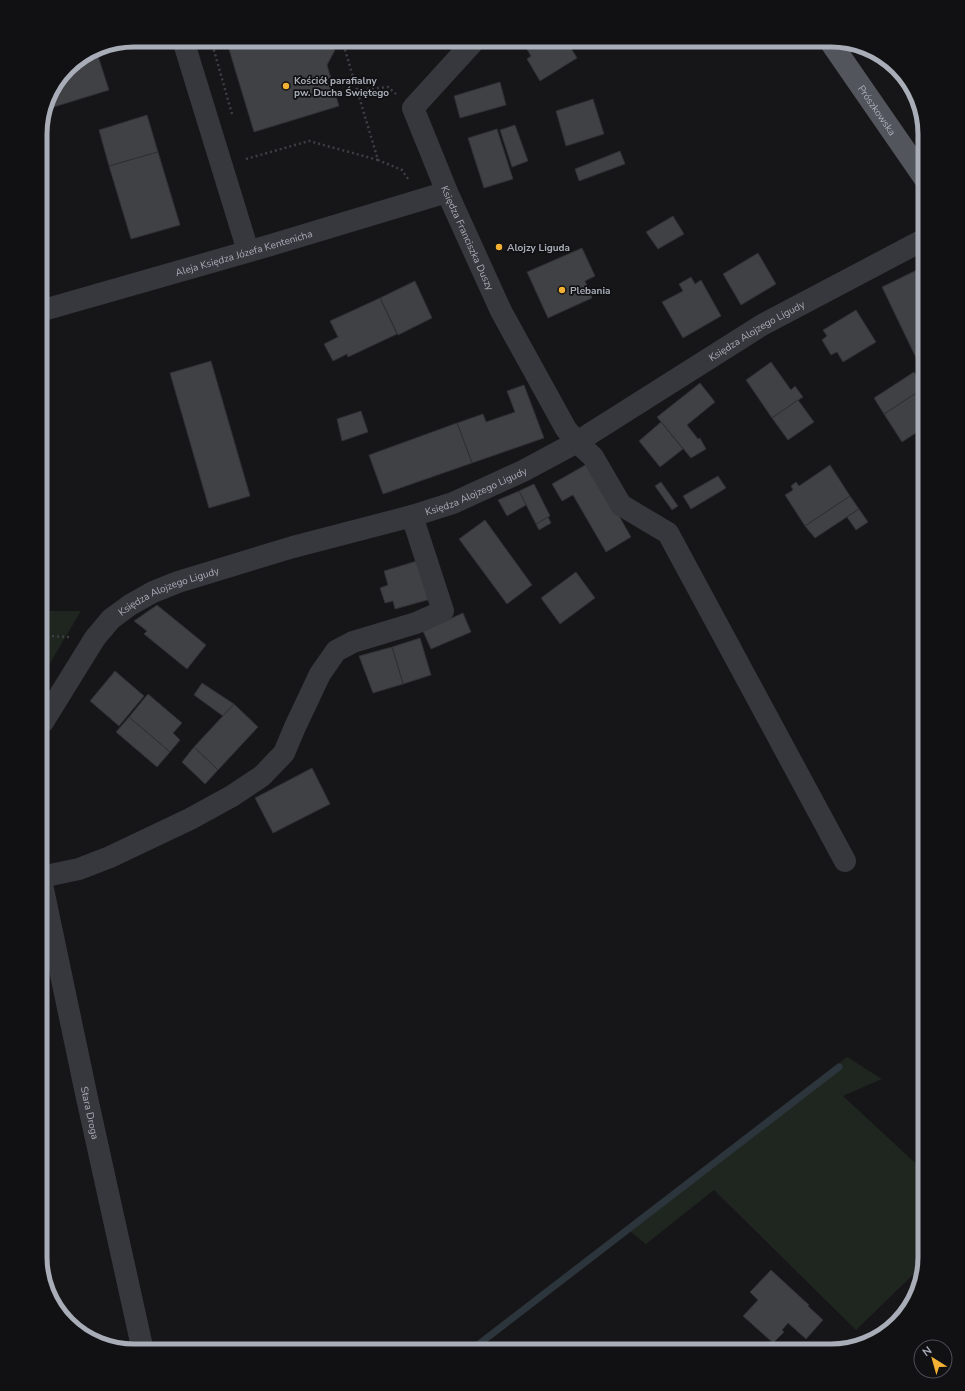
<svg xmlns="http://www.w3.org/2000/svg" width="965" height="1391" font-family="'Nunito Sans',sans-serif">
<rect width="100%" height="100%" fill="#161618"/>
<!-- green -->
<g fill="#1e261f">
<path d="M 40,611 L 81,611 L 40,680 Z"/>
<path d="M 847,1057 L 882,1079 L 843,1096 L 925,1172 L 925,1257 L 923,1265 L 856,1330 L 714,1190 L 646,1244 L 627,1229 Z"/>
</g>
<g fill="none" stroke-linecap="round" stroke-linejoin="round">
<!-- stream -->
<path stroke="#2c353c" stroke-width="7" d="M 467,1351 L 479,1344 L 839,1067"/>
</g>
<!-- building -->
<g fill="#404145" stroke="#303034">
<path d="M 249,40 L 319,40 L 335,50 L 327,65 L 339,106 L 254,132 L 228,46 Z"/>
<path d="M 534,40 L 566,40 L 577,58 L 540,81 L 527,59 L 531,56 L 525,46 Z"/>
<path d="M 98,56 L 109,90 L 44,110 L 47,98 L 68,67 L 75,62 Z"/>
<path d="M 500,82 L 506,105 L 460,118 L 454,96 Z"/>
<path d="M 593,99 L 604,134 L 566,146 L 556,111 Z"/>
<path d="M 147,115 L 158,152 L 109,166 L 99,130 Z"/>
<path d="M 515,125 L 528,161 L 512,167 L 500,130 Z"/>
<path d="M 497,129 L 513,179 L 484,188 L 468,138 Z"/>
<path d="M 620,151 L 625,164 L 579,181 L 575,169 Z"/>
<path d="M 158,152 L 180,225 L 131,239 L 109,166 Z"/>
<path d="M 673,216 L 684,234 L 658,249 L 646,232 Z"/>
<path d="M 582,248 L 595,276 L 585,281 L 592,298 L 548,318 L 527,272 Z"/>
<path d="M 758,253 L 776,284 L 741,305 L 723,274 Z"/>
<path d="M 919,269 L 925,282 L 925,363 L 920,366 L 882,287 Z"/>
<path d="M 691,277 L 695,284 L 701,280 L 721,316 L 683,338 L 662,302 L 683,291 L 679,284 Z"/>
<path d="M 415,281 L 432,318 L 398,335 L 380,298 Z"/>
<path d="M 380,298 L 397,334 L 348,357 L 347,354 L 333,361 L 324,344 L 338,337 L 330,321 Z"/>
<path d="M 856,310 L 876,342 L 843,362 L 837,352 L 831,355 L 822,340 L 827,336 L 823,330 Z"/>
<path d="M 211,361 L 250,496 L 209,508 L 170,373 Z"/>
<path d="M 771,362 L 791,390 L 795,386 L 803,397 L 772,418 L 746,380 Z"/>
<path d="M 914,372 L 924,388 L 884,414 L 874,398 Z"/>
<path d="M 700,383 L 715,402 L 687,425 L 698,439 L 700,438 L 706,449 L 691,458 L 657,417 Z"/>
<path d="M 524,385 L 544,438 L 472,463 L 457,423 L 483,414 L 486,422 L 515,412 L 507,391 Z"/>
<path d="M 924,388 L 925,427 L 902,442 L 884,414 Z"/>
<path d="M 798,400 L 814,422 L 788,440 L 772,418 Z"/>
<path d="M 361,411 L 368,432 L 342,441 L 337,419 Z"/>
<path d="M 661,422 L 683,449 L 660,467 L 639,441 Z"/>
<path d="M 457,423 L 472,463 L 383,494 L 369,455 Z"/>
<path d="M 589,463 L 631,537 L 606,552 L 573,495 L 562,501 L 552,484 Z"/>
<path d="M 830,465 L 850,496 L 805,526 L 785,495 L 793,490 L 791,486 L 796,482 L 799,486 Z"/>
<path d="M 718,476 L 726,488 L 691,509 L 683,496 Z"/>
<path d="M 661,482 L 678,506 L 672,510 L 655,486 Z"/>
<path d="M 534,484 L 550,516 L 536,524 L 519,491 Z"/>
<path d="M 519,491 L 526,505 L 507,516 L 498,500 Z"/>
<path d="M 850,496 L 859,509 L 815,538 L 805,526 Z"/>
<path d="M 859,509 L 868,522 L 856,530 L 847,517 Z"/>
<path d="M 548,517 L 551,523 L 539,530 L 536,524 Z"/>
<path d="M 485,520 L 532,585 L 507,604 L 459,539 Z"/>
<path d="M 420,560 L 431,599 L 395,609 L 393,601 L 385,603 L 380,588 L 388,585 L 384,571 Z"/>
<path d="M 576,572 L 595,598 L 560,624 L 541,598 Z"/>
<path d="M 157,605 L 206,645 L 187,669 L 144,634 L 147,631 L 134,621 Z"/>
<path d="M 463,613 L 471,632 L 431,649 L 423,631 Z"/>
<path d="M 420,638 L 431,675 L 403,684 L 392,647 Z"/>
<path d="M 392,647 L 403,684 L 373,693 L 359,656 Z"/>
<path d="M 115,671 L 144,696 L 119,726 L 90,701 Z"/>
<path d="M 202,683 L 234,704 L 223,716 L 194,695 Z"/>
<path d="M 148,694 L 182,723 L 173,733 L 180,740 L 170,752 L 129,717 Z"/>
<path d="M 234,704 L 258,727 L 218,770 L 194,747 Z"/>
<path d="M 129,717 L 170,752 L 157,767 L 116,732 Z"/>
<path d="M 194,747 L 218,770 L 205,784 L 182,762 Z"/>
<path d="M 312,768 L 330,804 L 273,833 L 255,798 Z"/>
<path d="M 40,1057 L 47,1066 L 40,1071 Z"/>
<path d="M 771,1270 L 809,1305 L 808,1306 L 823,1320 L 806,1339 L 788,1323 L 782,1330 L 784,1332 L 773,1343 L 743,1316 L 758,1300 L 750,1292 Z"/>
</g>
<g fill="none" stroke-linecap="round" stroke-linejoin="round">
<!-- path -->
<g stroke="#3d3f44" stroke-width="2.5" stroke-dasharray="2 3" stroke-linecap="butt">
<path d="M 211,40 L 232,114"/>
<path d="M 342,40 L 378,160 L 402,170 L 408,179"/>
<path d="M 357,90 L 388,87 L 396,94"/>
<path d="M 246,159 L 309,141 L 378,160"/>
<path d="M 47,636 L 69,637"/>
<path d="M 40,648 C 50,643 49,632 40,627"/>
</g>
<!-- minor -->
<g stroke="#37383d" stroke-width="22">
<path d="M 183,40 L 248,251"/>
<path id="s1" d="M 475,40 L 413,108 L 447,192 L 501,311 L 566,429 L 577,442 L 593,457 L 621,505 L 668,533 L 845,861"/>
<path id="s2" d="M 40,311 L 271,245 L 447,192"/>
<path id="s3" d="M 40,724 L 43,722 L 95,638 L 111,619 L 130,605 L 153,592 L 178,582 L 293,547 L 412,516 L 453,503 L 523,471 L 577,442 L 762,325 L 925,239"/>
<path id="s4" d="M 40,875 L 87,1098 L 143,1351"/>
<path d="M 41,877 L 79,869 L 110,857 L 190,819 L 232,796 L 262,776 L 284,753 L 295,727 L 320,674 L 336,651 L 353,642 L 416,623 L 443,611 L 412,516"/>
</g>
<!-- major -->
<path stroke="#53555c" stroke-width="22" id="s5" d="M 829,40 L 925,179"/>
</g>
<!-- markers -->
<g fill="#f2b134" stroke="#111113" stroke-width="1.5">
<circle cx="286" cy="86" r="4"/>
<circle cx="499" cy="247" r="4"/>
<circle cx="562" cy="290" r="4"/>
</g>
<g text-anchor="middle" stroke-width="3.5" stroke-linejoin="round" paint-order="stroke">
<!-- poi labels -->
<g font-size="10" font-weight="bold" fill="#a8adb8" stroke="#111113" text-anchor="start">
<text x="294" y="84">Kościół parafialny<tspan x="294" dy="12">pw. Ducha Świętego</tspan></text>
<text x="507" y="251">Alojzy Liguda</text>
<text x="570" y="294">Plebania</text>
</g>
<!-- street labels -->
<g font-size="10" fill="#a8adb8" stroke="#111113">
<text dy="4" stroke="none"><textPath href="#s5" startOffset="85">Prószkowska</textPath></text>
<text dy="4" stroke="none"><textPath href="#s1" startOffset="233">Księdza Franciszka Duszy</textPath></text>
<text dy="4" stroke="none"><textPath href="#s2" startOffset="212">Aleja Księdza Józefa Kentenicha</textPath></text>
<text dy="4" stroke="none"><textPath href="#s3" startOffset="840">Księdza Alojzego Ligudy</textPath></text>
<text dy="4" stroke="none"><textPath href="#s3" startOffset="516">Księdza Alojzego Ligudy</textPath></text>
<text dy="4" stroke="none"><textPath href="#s3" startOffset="192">Księdza Alojzego Ligudy</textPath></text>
<text dy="4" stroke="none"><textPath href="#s4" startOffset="243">Stara Droga</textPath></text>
</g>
</g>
<!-- crop -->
<path d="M0 0H965V1391H0ZM134 47H831A87 87 0 0 1 918 134V1257A87 87 0 0 1 831 1344H134A87 87 0 0 1 47 1257V134A87 87 0 0 1 134 47Z" fill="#111113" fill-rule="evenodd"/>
<path fill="none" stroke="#a8adb8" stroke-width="5" d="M134 47H831A87 87 0 0 1 918 134V1257A87 87 0 0 1 831 1344H134A87 87 0 0 1 47 1257V134A87 87 0 0 1 134 47Z"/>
<!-- north arrow -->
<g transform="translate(933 1359) rotate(323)"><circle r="19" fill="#111113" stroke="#4d4f55"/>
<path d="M0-3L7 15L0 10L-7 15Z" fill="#f2b134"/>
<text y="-6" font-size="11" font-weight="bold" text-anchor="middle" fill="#a8adb8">N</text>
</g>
</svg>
